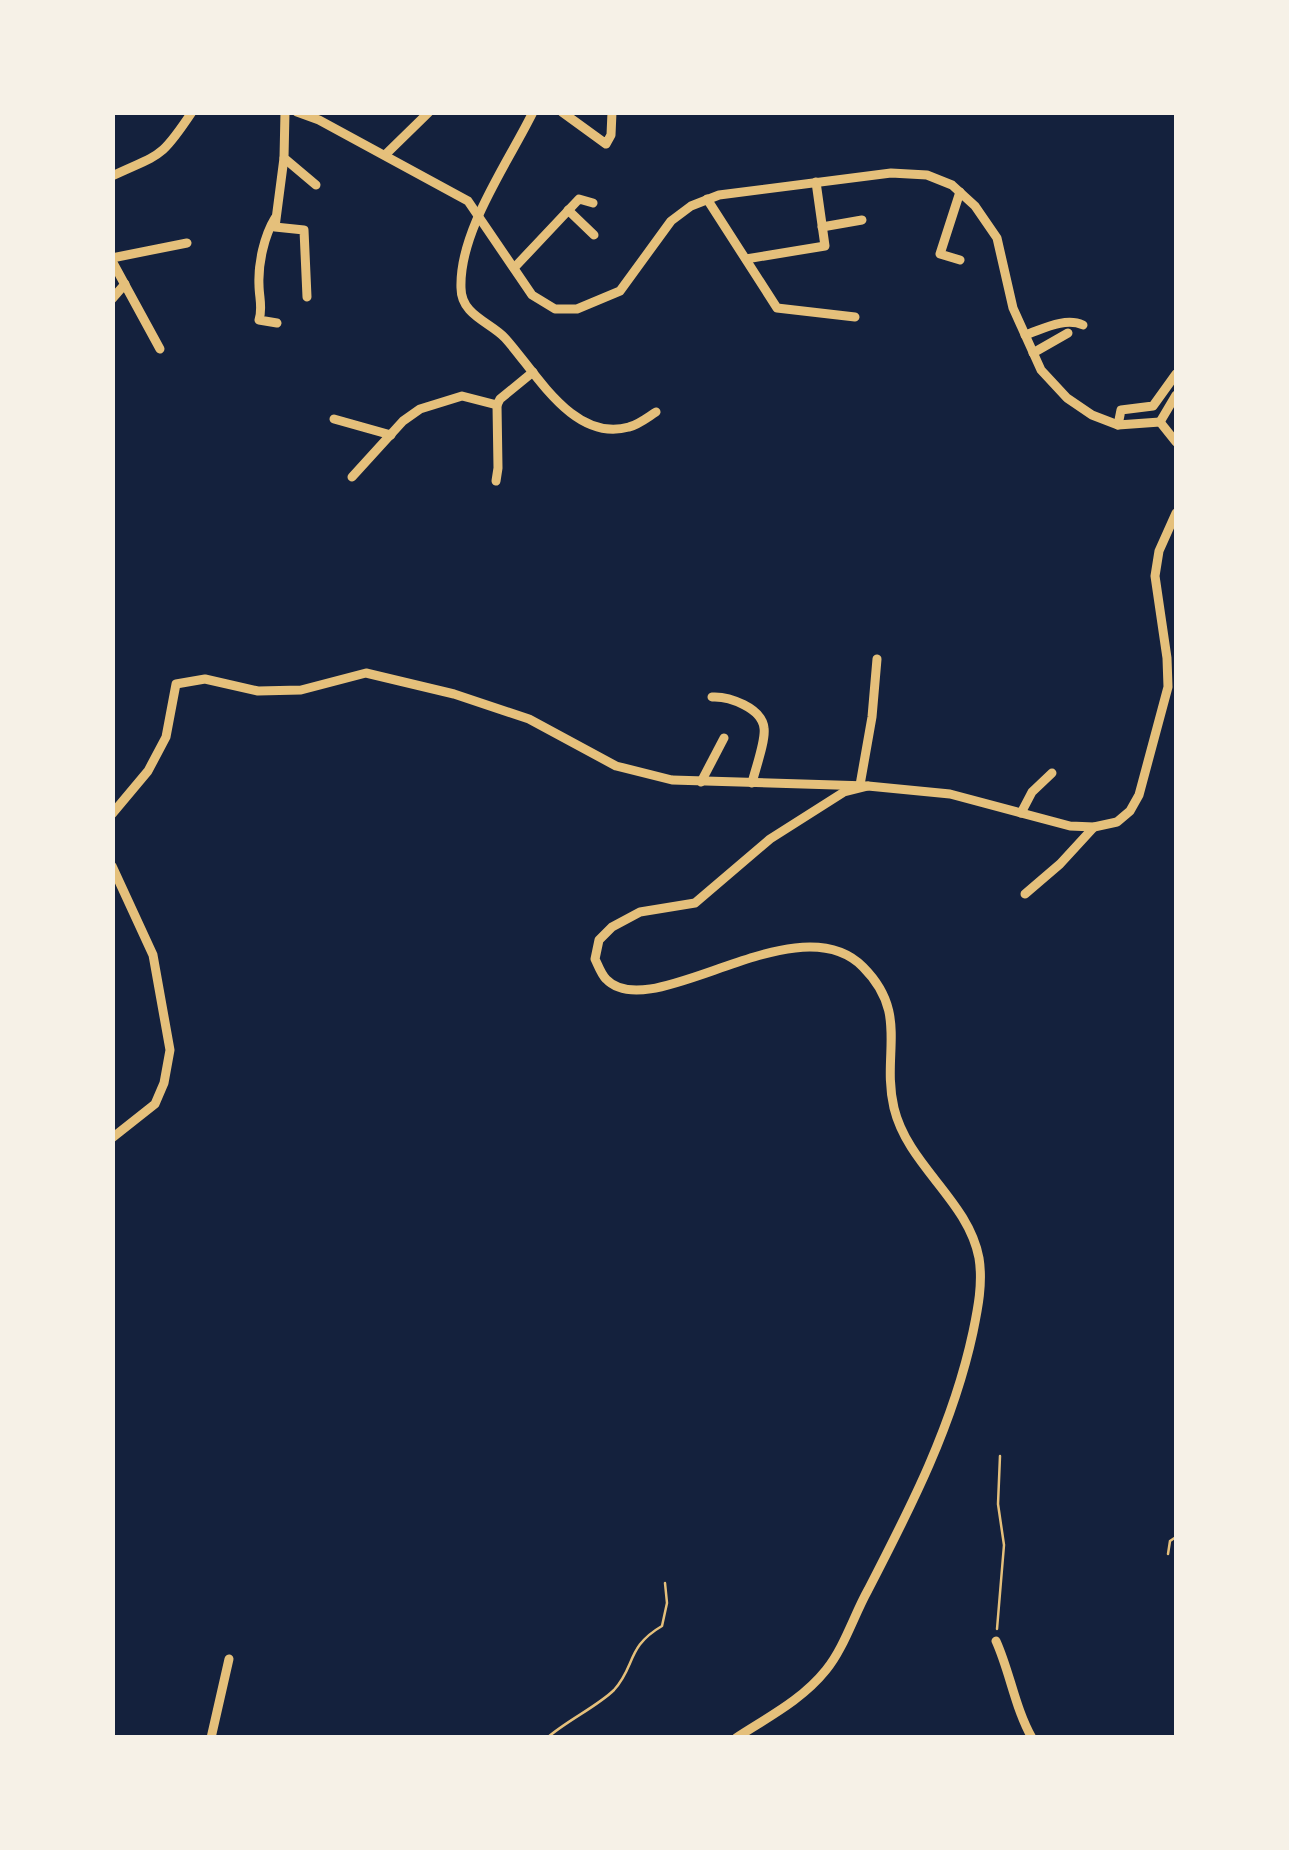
<svg xmlns="http://www.w3.org/2000/svg" width="1289" height="1850" font-family="Cabin,sans-serif">
<rect width="100%" height="100%" fill="#14213d"/>
<g fill="none" stroke-linecap="round" stroke-linejoin="round">
<!-- path -->
<g stroke="#e5c07b" stroke-width="2.5">
<path d="M 1168,1554 L 1170,1541 L 1176,1537"/>
<path d="M 997,1629 L 1004,1545 L 998,1504 L 1000,1456"/>
<path d="M 547,1738 C 566,1721 598,1706 614,1690 C 636,1666 626,1647 662,1626 L 667,1603 L 665,1583"/>
</g>
<!-- minor -->
<g stroke="#e5c07b" stroke-width="9">
<path d="M 285,112 L 284,158 L 316,185"/>
<path d="M 297,112 L 319,120 L 468,201 L 532,295 L 555,309 L 577,309 L 620,291 L 671,221 L 691,206 L 719,195 L 891,173 L 927,175 L 952,185 L 975,206 L 997,238 L 1013,308 L 1041,370 L 1067,398 L 1092,415 L 1118,425 L 1160,422 L 1176,442"/>
<path d="M 533,112 C 508,163 459,231 461,288 C 461,315 490,322 505,338 C 536,372 573,443 629,427 C 638,425 648,417 656,412"/>
<path d="M 562,112 L 606,144 L 611,135 L 612,112"/>
<path d="M 385,155 L 429,112"/>
<path d="M 284,158 L 275,227 L 304,230 L 307,297"/>
<path d="M 112,176 C 161,153 160,160 192,112"/>
<path d="M 960,192 L 940,254 L 960,260"/>
<path d="M 707,199 L 777,308 L 855,317"/>
<path d="M 568,210 L 594,235"/>
<path d="M 275,218 C 264,236 258,264 259,285 C 259,297 263,308 259,320 L 277,323"/>
<path d="M 822,227 L 862,220"/>
<path d="M 112,258 L 187,243"/>
<path d="M 746,259 L 825,246 L 816,182"/>
<path d="M 112,261 L 160,349"/>
<path d="M 514,268 L 579,199 L 593,203"/>
<path d="M 112,299 L 125,284"/>
<path d="M 1025,335 C 1043,329 1065,317 1083,325"/>
<path d="M 1033,353 L 1068,333"/>
<path d="M 334,419 L 391,435"/>
<path d="M 1160,422 L 1176,395"/>
<path d="M 1118,425 L 1121,410 L 1153,406 L 1176,374"/>
<path d="M 352,477 L 403,421 L 420,409 L 462,396 L 497,405 L 500,399 L 533,372"/>
<path d="M 496,481 L 498,468 L 497,405"/>
<path d="M 712,697 C 729,696 762,708 764,728 C 766,740 755,770 752,783"/>
<path d="M 701,782 L 724,738"/>
<path d="M 860,785 L 872,717 L 877,659"/>
<path d="M 1021,813 L 1032,792 L 1052,773"/>
<path d="M 112,814 L 148,771 L 166,737 L 176,684 L 205,679 L 258,691 L 301,690 L 366,673 L 454,694 L 529,719 L 616,766 L 672,780 L 868,786 L 950,794 L 1070,826 L 1094,827 L 1117,822 L 1130,811 L 1139,795 L 1168,687 L 1167,658 L 1155,576 L 1159,551 L 1176,513"/>
<path d="M 112,866 L 153,955 L 170,1050 L 164,1083 L 155,1104 L 112,1138"/>
<path d="M 1025,894 L 1060,864 L 1094,827"/>
<path d="M 996,1641 C 1010,1672 1015,1708 1032,1738"/>
<path d="M 211,1738 L 229,1659"/>
<path d="M 736,1738 C 768,1717 802,1700 826,1670 C 844,1648 854,1615 868,1590 C 911,1507 953,1425 973,1332 C 978,1308 983,1283 979,1258 C 968,1200 908,1166 894,1108 C 881,1053 910,1014 863,967 C 797,900 651,1027 606,979 C 601,974 598,965 595,959 L 599,940 L 612,927 L 640,912 L 695,903 L 770,839 L 844,792 L 868,786"/>
</g>
</g>
<!-- border -->
<rect width="1289" height="1850" fill="none" stroke="#f6f1e7" stroke-width="230"/>
</svg>
